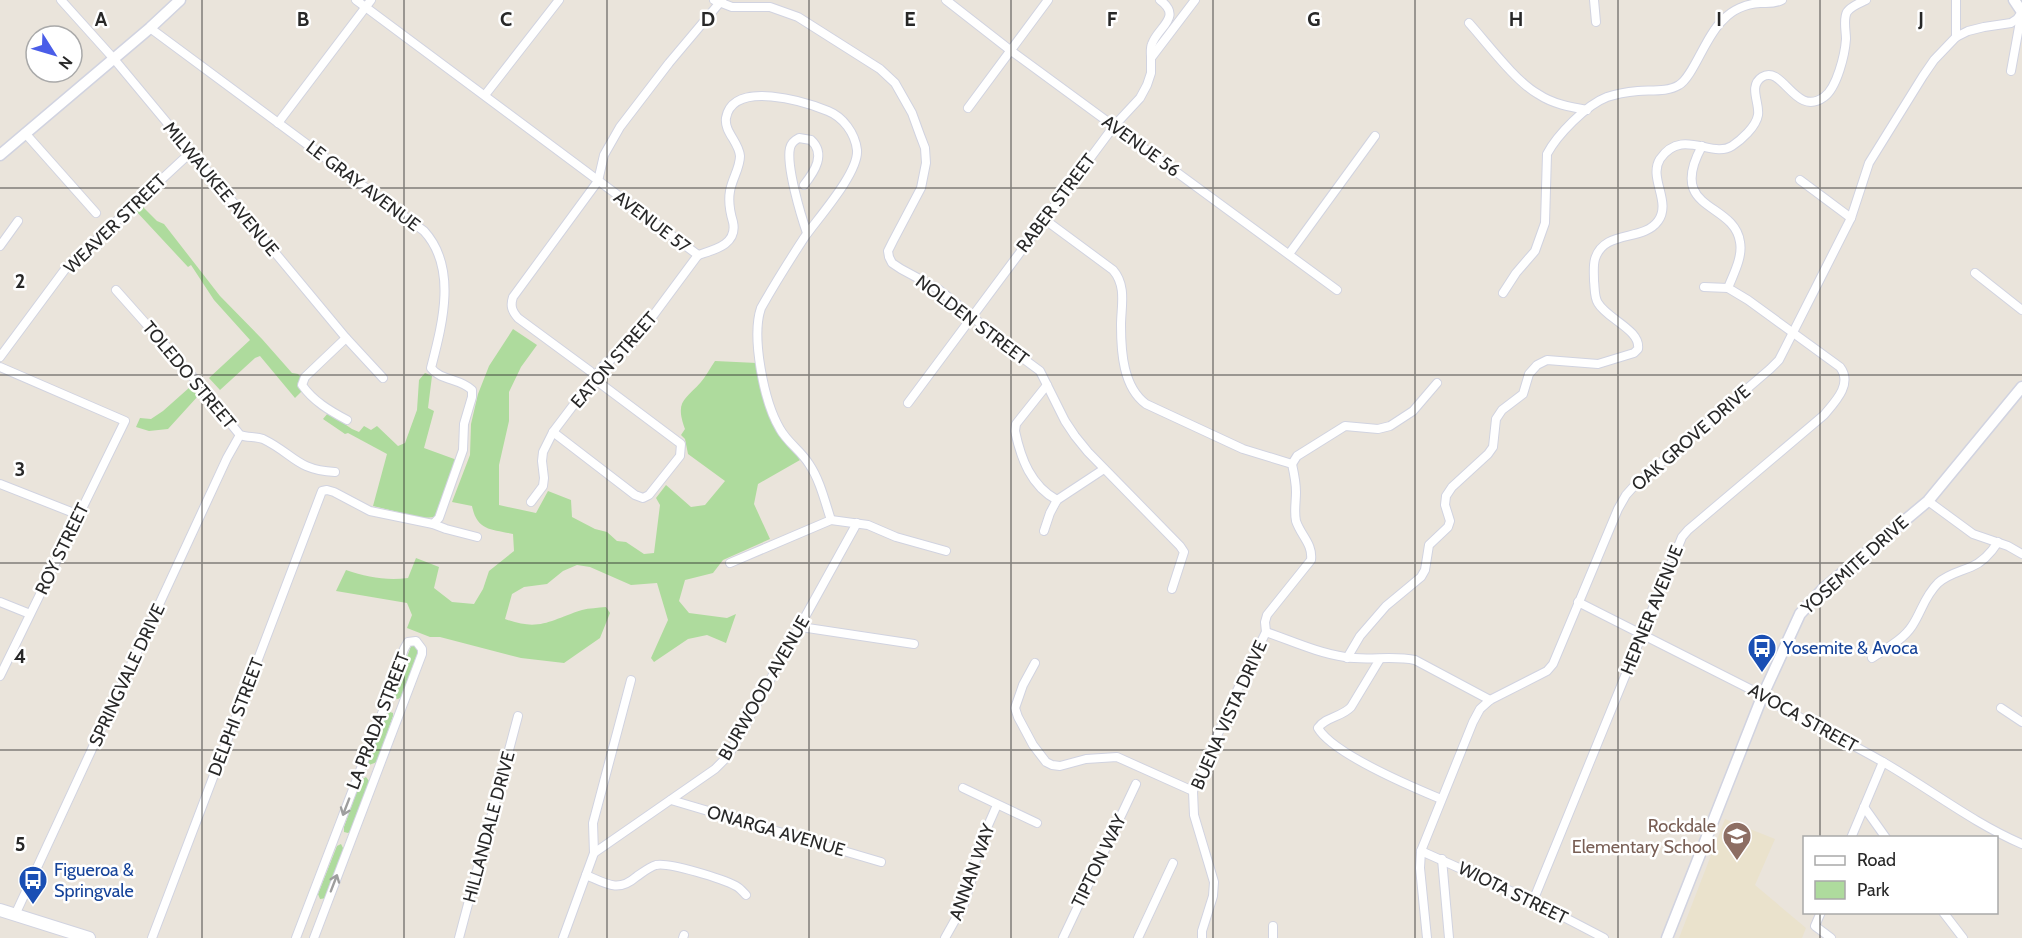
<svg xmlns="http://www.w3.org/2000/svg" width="2022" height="938" font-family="Cabin,sans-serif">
<rect width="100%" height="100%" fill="#eae4db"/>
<!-- education -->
<path fill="#eae2cc" d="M 1725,819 L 1775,839 L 1755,885 L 1806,928 L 1802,938 L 1679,938 Z"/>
<!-- green -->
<g fill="#aedb9d">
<path d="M 141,205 L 157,221 L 164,224 L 220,296 L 262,339 L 292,373 L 298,374 L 301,377 L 303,390 L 295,398 L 260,356 L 255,358 L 220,390 L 209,378 L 250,340 L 214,300 L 191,265 L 188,267 L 135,210 Z"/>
<path d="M 513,329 L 537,345 L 521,367 L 509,392 L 509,421 L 499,465 L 499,505 L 536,513 L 548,491 L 571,500 L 572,517 L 595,529 L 607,532 L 617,541 L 626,542 L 644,554 L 654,553 L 660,505 L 656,498 L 666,485 L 691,507 L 705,505 L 725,481 L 688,454 L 685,439 L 681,435 L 685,429 C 675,401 684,401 701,382 C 706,376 710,368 715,361 L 757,363 L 767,406 L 800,460 L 758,484 L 754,504 L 770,539 L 723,560 L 713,573 L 685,580 L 679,601 L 689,613 L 727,618 L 736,614 L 726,643 L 707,635 L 688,639 L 654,662 L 651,658 L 668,620 L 657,583 L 631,585 L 590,567 L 577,565 L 563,571 L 547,584 L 524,587 L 512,594 L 505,619 C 540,632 550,620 582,610 C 589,608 598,608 606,607 L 610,613 L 600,638 L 564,663 L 521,658 L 440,637 L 430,637 L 407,628 L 412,615 L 407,603 L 336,591 L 346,570 C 367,577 386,581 408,578 L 416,558 L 439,567 L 434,588 L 452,602 L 474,604 L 483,589 L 489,571 L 514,551 L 513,534 C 491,529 477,531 472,506 L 452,502 L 470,455 L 471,424 L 478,394 L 489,366 Z"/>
<path d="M 425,373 L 432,376 L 428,408 L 434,411 L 424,448 L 457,460 L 435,517 L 423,518 L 373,506 L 387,454 L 348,433 L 345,434 L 323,419 L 328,413 L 352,429 L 359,432 L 364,426 L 371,430 L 377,426 L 398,446 L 405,443 L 417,410 L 419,380 Z"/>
<path d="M 190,387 L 198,396 L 168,429 L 149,431 L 136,427 L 140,418 L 151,419 L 163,411 Z"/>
<path d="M 416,645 L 419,649 L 401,697 L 398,699 L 395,698 L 393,695 L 411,646 Z"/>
<path d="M 387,711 L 393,713 L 393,716 L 377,762 L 369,765 L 367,762 L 385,713 Z"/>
<path d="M 366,777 L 369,781 L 351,831 L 348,833 L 344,832 L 344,827 L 361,780 Z"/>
<path d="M 341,844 L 344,850 L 327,898 L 320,899 L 318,894 L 337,846 Z"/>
</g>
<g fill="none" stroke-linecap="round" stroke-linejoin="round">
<!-- minor casing -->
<g stroke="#d1d3e0" stroke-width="10">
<g id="minor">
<path d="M 61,0 L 114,59 L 346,338 L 383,378"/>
<path d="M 356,0 L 698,255"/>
<path d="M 714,0 L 732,7 L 770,7 L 798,17 L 880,69 L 895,83 L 912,113 L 920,135 L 925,148 L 926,163 L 921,188 L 893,241 L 888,251 L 889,257 L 892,263 L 901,269 L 938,289 L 972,316 L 997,339 L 1040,371 L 1065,421 L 1075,436 L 1088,452 L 1180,546 L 1184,552 L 1172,589"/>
<path d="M 946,0 L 1010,50 L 1337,290"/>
<path d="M 1594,0 L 1596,22"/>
<path d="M 1956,0 L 1956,37"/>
<path d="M 1469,23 C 1487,43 1516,82 1538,94 C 1553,104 1570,107 1587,110"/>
<path d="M 150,28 L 424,231 C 458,268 442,325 431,368 C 441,381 460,378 472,390 L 472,397 L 464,424 L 463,450 L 439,518 L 433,524"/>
<path d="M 1151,58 C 1151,54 1150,48 1152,44 C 1158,27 1183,17 1160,0"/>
<path d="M 2011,71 L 2021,16"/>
<path d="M 485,95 L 559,0"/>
<path d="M 968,108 L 1048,0"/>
<path d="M 278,123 L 371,0"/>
<path d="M 25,133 L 96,213"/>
<path d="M 1800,180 L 1851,218"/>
<path d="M 804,185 C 815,171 826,154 811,140 L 799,138 C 795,140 791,143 790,148 C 786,166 801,216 807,233"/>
<path d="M 1044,219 L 1113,270 C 1127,286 1121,307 1121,325 C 1121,352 1123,387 1146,404 L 1243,449 L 1292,464 C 1294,473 1296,483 1296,492 C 1296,502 1294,512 1296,521 C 1301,536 1313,544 1311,560 L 1267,615 L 1265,622 L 1266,632"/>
<path d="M 0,246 L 18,221"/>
<path d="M 1289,254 L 1375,136"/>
<path d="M 698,255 C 713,250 738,245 733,222 C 730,212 728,202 730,191 C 732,179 740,168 740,156 C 739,142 724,132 726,118 C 733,79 806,102 828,111 C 843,117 855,133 857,150 C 859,173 817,219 804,238 C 789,261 774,285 761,308 C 751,337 764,402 780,429 C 787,442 801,451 809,464 C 820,480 825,502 831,520"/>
<path d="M 1975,273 L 2022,310"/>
<path d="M 1704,287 L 1728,288"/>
<path d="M 116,290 L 188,371 L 240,435 C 248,438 255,436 263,439 C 294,454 296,470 335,472"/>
<path d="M 1503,293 L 1516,273 L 1535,251 L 1545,223 L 1547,154 C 1557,135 1586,105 1607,97 C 1616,94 1628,92 1638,91 C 1651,90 1668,92 1679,85 C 1693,77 1706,35 1723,20 C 1732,10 1746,4 1760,3 C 1768,3 1774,4 1782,0"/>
<path d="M 346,338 L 305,377 L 302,385 C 313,401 330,411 347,420"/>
<path d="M 0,357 L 66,268 L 190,153"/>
<path d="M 0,367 L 125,421 L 0,676"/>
<path d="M 1047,385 L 1016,424 L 1015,431 C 1021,459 1031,486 1057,500"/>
<path d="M 908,403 L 1114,126 L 1140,98 L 1147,85 L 1151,73 L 1151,58 L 1195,0"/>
<path d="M 553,432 L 635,495 L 643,498 L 649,495 L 680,456 L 681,444 L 601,384 L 590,371 L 518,318 C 512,311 510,306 513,297 L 598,181 L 604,155 L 620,127 L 669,63 L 722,0"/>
<path d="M 1292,464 L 1297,456 L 1345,426 L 1378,429 L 1390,426 L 1413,411 L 1437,383"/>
<path d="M 0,484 L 79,515"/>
<path d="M 1928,501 L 1973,534 L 2008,546 L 2022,554"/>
<path d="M 531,502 L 543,486 L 544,478 L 542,461 L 543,452 L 553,432 L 603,366 L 635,340 L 698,255"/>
<path d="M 1044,531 L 1050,513 L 1057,500 L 1104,469"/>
<path d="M 730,563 L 831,520 L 868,525 L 896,537 L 946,551"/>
<path d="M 0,602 L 30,614"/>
<path d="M 1578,602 L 1750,689 C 1793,716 1840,737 1883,762 C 1930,789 1973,823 2022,844"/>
<path d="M 801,627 L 914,644"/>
<path d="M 1266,632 C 1292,641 1318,653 1345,657 C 1368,661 1392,655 1415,660 L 1490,700"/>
<path d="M 1347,658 L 1360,636 L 1386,606 L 1421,577 L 1425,570 L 1429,545 L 1448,527 L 1450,521 L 1445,505 L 1446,496 L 1452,487 L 1488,454 L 1493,447 L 1496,419 L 1502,410 L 1523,394 L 1529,374 L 1537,365 L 1547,360 L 1598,364 L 1634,353 L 1638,349 C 1641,330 1607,319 1598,303 C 1594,297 1595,288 1594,281 C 1594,273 1593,266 1595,259 C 1604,229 1643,242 1658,221 C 1672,202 1648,178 1660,159 C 1682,127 1712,159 1732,146 C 1741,140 1756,127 1758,115 C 1760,103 1748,86 1762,77 C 1783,64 1795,118 1824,97 C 1837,88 1845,54 1846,39 C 1846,31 1843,19 1847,12 C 1851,6 1860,3 1866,0"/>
<path d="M 1872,658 C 1885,649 1903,640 1912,626 C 1922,611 1924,597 1938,583 C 1948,574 1959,572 1971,567 C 1983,562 1991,553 1998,542"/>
<path d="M 1380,659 L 1351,707 C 1342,717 1325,717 1318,728 C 1333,754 1412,787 1441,799"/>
<path d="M 1035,663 L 1023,685 L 1015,708 L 1018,717 L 1033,745 L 1046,762 L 1052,765 L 1060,766 L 1086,759 L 1117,757 L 1193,791"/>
<path d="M 2001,708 L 2022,722"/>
<path d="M 963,788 L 1037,823"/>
<path d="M 671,800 L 881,862"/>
<path d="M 1864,807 L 1886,838"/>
<path d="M 1851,838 L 1883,762"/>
<path d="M 1421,851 L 1533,901 L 1604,938"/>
<path d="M 594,853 L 593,823 L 631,680"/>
<path d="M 1442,859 L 1449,938"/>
<path d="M 586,875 C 605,883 618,893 636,877 C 642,873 649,867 656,865 C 669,862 723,879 736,886 C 740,888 743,892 746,895"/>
<path d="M 1533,901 L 1682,537 L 1688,530 L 1824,415 C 1835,402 1853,384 1840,367 L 1748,300 L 1728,288 C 1733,275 1743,257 1740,242 C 1734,201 1666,212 1702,146"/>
<path d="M 1821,912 L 1815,926 L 1831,938"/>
<path d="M 1943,912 L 1963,938"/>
<path d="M 15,915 L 227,458 L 240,435"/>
<path d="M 1273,926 L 1273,938"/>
<path d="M 152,938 L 322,491 L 327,490 L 334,492 L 370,511 L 433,524 L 446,529 L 477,537"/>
<path d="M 296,938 L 386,703 L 404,649 L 408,642 L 416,641 L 422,649 L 422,654 L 314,938"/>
<path d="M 459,938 L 518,716"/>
<path d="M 563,938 L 594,853 L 715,769 L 728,756 L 857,523"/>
<path d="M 683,938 L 684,935"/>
<path d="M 945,938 L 964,904 L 971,882 L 979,846 L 997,805"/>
<path d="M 1063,938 L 1136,784"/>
<path d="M 1138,938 L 1173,863"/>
<path d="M 1202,938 L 1202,931 L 1213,896 L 1214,882 L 1194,815 L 1193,791 L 1235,695 L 1266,632"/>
<path d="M 1427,938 L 1420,868 L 1421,851 L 1473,722 L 1480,709 L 1490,700 L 1547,671 L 1553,664 L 1618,509 L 1626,495 L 1635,485 L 1770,369 L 1779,360 L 1851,218 L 1869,163 L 1923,76 L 1934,60 L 1956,37 L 1968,31 L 1984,27 L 2011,23 L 2017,19 L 2022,12"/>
</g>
</g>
<!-- tertiary casing -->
<g stroke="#d1d3e0" stroke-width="13">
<g id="tertiary">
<path d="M 2014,0 L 2022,12"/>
<path d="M 0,155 L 150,28 L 180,0"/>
<path d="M 1667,938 L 1762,697 L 1800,614 L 1823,589 L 1928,501 L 2022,387"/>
</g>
</g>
<!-- secondary casing -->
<g stroke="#d1d3e0" stroke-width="14">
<path id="secondary" d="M 0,910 L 89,938"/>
</g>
<!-- minor -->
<use href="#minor" stroke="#fff" stroke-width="8"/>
<!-- tertiary -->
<use href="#tertiary" stroke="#fff" stroke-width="10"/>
<!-- secondary -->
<use href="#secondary" stroke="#fff" stroke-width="12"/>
</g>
<!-- one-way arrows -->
<defs><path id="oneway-shaft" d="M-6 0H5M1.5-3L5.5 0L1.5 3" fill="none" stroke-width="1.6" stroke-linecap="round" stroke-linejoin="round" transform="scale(1.5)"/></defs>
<g stroke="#9e9e9e">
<use href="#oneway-shaft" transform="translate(346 807) rotate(111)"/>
<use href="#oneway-shaft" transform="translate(334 883) rotate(-69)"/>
</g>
<!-- grid -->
<path fill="none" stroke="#282828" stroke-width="1.5" stroke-opacity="0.55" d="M 202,0 L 202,938M 404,0 L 404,938M 607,0 L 607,938M 809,0 L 809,938M 1011,0 L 1011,938M 1213,0 L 1213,938M 1415,0 L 1415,938M 1618,0 L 1618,938M 1820,0 L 1820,838M 0,188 L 2022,188M 0,375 L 2022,375M 0,563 L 2022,563M 0,750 L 2022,750M 1820,912 L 1820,938"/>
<!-- icons -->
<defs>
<g id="bus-pin" transform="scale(1.5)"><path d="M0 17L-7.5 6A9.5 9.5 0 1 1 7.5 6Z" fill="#1a4fb4" stroke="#fff"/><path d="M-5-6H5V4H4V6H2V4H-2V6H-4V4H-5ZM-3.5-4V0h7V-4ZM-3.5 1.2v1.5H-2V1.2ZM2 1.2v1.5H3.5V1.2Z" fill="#fff"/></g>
<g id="school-pin" transform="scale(1.5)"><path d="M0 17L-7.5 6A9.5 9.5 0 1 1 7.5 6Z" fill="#8d6e63" stroke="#fff"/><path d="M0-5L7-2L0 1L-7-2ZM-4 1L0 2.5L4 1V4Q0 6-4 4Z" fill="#fff"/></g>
</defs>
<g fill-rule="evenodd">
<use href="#bus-pin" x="1762" y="648"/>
<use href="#school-pin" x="1737" y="836"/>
<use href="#bus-pin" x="33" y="880"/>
</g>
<g text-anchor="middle" stroke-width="5" stroke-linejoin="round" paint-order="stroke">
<!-- street labels -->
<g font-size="18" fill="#282828" stroke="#fff">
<text transform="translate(1141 146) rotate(36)" y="6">AVENUE 56</text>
<text transform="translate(363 186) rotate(37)" y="6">LE GRAY AVENUE</text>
<text transform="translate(221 189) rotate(50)" y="6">MILWAUKEE AVENUE</text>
<text transform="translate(1056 203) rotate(-53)" y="6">RABER STREET</text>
<text transform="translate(652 222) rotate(37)" y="6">AVENUE 57</text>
<text transform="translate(115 224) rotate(-44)" y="6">WEAVER STREET</text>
<text transform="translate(972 320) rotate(37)" y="6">NOLDEN STREET</text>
<text transform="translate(614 360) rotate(-49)" y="6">EATON STREET</text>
<text transform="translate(189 375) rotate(50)" y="6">TOLEDO STREET</text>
<text transform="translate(1691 438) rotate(-41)" y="6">OAK GROVE DRIVE</text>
<text transform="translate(62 549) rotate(-64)" y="6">ROY STREET</text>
<text transform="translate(1855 565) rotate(-42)" y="6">YOSEMITE DRIVE</text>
<text transform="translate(1652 610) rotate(-68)" y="6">HEPNER AVENUE</text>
<text transform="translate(127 675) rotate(-65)" y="6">SPRINGVALE DRIVE</text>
<text transform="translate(764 688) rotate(-60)" y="6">BURWOOD AVENUE</text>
<text transform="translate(1229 715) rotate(-66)" y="6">BUENA VISTA DRIVE</text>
<text transform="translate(236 717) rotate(-69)" y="6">DELPHI STREET</text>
<text transform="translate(1803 718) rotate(29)" y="6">AVOCA STREET</text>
<text transform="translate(378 721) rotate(-69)" y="6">LA PRADA STREET</text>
<text transform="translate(489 827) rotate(-75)" y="6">HILLANDALE DRIVE</text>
<text transform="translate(776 831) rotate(16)" y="6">ONARGA AVENUE</text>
<text transform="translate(1099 861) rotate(-64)" y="6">TIPTON WAY</text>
<text transform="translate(972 872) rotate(-70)" y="6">ANNAN WAY</text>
<text transform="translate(1513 893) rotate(26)" y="6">WIOTA STREET</text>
</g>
<!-- transit labels -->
<g font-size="18" fill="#164399" stroke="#fff" text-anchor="start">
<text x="1783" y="654">Yosemite &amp; Avoca</text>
<text x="54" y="876">Figueroa &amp;<tspan x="54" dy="21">Springvale</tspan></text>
</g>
<!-- education labels -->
<g font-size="18" fill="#785e54" stroke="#fff" text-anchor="end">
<text x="1716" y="832">Rockdale<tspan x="1716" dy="21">Elementary School</tspan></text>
</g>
</g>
<g font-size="20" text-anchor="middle" font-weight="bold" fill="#282828" stroke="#fff" stroke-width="5" stroke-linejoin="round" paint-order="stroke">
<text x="101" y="26">A</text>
<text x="303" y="26">B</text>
<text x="506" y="26">C</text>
<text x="708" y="26">D</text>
<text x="910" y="26">E</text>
<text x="1112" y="26">F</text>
<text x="1314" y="26">G</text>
<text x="1516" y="26">H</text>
<text x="1719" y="26">I</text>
<text x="1921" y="26">J</text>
<text x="20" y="288">2</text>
<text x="20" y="476">3</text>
<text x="20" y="663">4</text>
<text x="20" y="851">5</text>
</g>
<!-- legend -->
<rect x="1803" y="836" width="195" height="78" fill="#ffffff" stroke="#a9a9a9" stroke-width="1.5"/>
<rect x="1815" y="856" width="30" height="9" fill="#ffffff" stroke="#a9a9a9" stroke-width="1.5"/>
<text x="1857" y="866" font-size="18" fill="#282828">Road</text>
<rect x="1815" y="881" width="30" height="18" fill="#aedb9d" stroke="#a9a9a9" stroke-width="1.5"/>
<text x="1857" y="896" font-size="18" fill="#282828">Park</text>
<!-- north arrow -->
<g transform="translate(54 54) rotate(127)"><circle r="28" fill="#ffffff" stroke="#a9a9a9" stroke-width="1.5"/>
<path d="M0-4.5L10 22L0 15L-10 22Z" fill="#4a5de8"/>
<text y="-9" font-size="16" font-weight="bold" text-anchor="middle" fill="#282828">N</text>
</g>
</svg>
